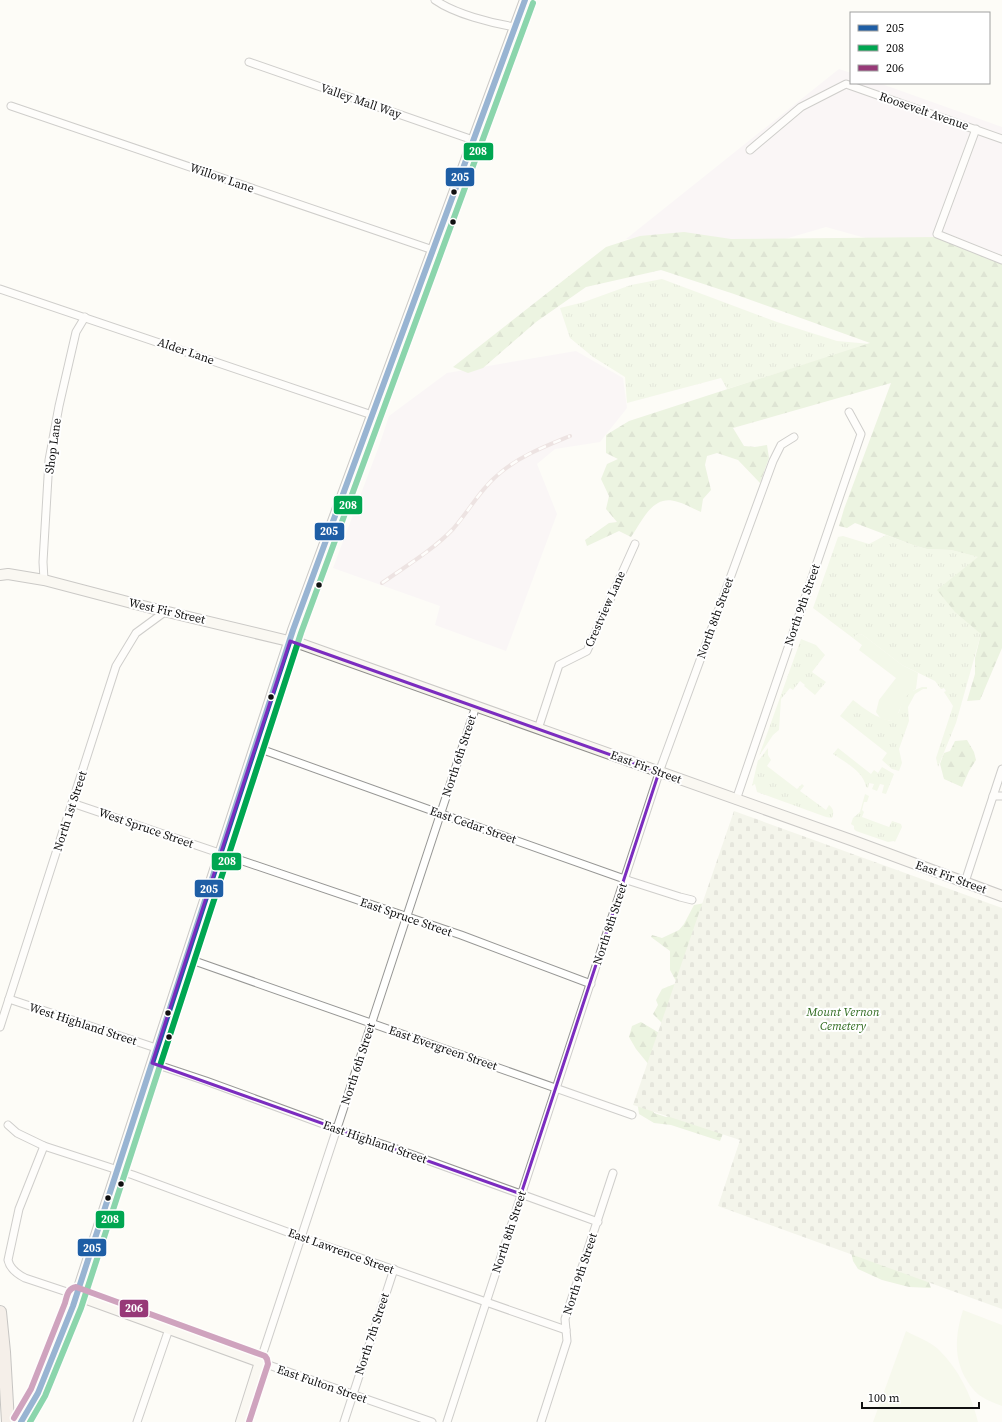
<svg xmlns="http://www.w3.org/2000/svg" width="1002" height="1422" font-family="'Source Serif 4',serif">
<defs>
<pattern id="grass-tufts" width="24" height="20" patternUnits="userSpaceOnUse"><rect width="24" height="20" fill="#e7f3d7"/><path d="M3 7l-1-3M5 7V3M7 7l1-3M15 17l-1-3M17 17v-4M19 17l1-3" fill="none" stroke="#c5cfb8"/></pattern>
<pattern id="forest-firs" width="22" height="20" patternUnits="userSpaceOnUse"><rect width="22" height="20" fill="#d8eac5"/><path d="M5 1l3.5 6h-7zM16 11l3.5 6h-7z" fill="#b8c8a8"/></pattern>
<pattern id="cemetery-stones" width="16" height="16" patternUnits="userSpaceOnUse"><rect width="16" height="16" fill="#e9eedb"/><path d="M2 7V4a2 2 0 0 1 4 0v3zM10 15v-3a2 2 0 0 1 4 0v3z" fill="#c7cbbb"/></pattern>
</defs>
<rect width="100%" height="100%" fill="#fdfcf7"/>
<!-- industrial -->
<g fill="#f5f0f3">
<path d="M 839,69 L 851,73 L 851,83 L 879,83 L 1002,127 L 1002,259 L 894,246 L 826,227 L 778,241 L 626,239 Z"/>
<path d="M 576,351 L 623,378 L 627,408 L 600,442 L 555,449 L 537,464 L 557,514 L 506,651 L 435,625 L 440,606 L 333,568 L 379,446 L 389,416 L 447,373 Z"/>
</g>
<!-- grass -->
<g fill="url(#grass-tufts)">
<path d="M 662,279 L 777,322 L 837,341 L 871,344 L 727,389 L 721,378 L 627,403 L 625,377 L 593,357 L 570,338 L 560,308 L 584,302 L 631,285 Z"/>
<path d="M 886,535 L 913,545 L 927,549 L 951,550 L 978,557 L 979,631 L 981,634 L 956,723 L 938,767 L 936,758 L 953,706 L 944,692 L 946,691 L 944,688 L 941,689 L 935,681 L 902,665 L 863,635 L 858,634 L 853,638 L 813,608 L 838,537 L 843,536 L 869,544 Z"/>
<path d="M 801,639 L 816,645 L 825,655 L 812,672 L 826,682 L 815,695 L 804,686 L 805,685 L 800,681 L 793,690 L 790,688 L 781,699 L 779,730 L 773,735 L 759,756 Z"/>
<path d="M 922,687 L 927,687 L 927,689 L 923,689 L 915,694 L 908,707 L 909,721 L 899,749 L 902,763 L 899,771 L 892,769 L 882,760 L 887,753 L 840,716 L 853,700 C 865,709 876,718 891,721 L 899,712 L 903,699 L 910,692 Z"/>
<path d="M 768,748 L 768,755 L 771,760 L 767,766 L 797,789 L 802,784 L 804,786 L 800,791 L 826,810 L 829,805 C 834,809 834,813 832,818 L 826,817 L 757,792 L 755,784 L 752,786 L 758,760 L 759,760 Z"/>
<path d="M 838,748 L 871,774 L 874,770 L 878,773 L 882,767 L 894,774 L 886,794 L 882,793 L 884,785 L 880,784 L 877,791 L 872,789 L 874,784 L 869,783 L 868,788 L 866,787 C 864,772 845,762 833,754 Z"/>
<path d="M 865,794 L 869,796 L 867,802 L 864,802 L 862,810 L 864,812 L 862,817 L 889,827 L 892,821 L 901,824 L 902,827 L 895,842 L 894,841 L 888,842 L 856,831 L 854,829 L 854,826 L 851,824 L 853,818 L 860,812 Z"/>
</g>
<!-- forest -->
<g fill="url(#forest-firs)">
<path d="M 684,232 L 731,239 L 939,237 L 1002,255 L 1002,648 L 980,700 L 967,701 L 975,674 L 975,658 L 981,634 L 955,612 L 937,590 L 978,557 L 951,550 L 927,549 L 913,545 L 855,523 L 847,528 L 839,526 L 844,509 L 891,383 L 733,428 L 744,446 L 755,447 L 767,445 L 769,458 L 760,483 L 738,460 L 717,453 L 707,456 L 705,465 L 711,490 L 703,499 L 701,512 C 693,509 686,504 678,502 C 653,493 643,520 631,537 L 619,531 L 587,546 L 585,540 L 609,523 L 617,522 L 606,509 L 609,496 L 601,479 L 607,464 L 618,459 L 606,453 L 606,435 L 629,421 L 870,343 L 734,294 L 661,270 L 586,287 L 536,322 L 483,368 L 468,373 L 453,367 L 606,247 L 640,236 Z"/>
<path d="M 967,740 L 974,752 L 976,760 L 969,771 L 962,787 L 944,779 L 940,764 L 944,753 L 950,751 L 955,741 Z"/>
<path d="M 705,903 L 651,1106 L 654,1113 L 666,1117 L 674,1114 L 724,1131 L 720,1141 L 671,1125 L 654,1123 L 639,1114 L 637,1100 L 649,1065 L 636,1049 L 629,1037 L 632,1026 L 641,1022 L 661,1034 L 665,1026 L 653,1014 L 658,1005 L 656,1000 L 662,989 L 677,983 L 670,970 L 670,951 L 651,937 L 652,935 L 662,938 L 679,930 L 684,924 L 694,905 Z"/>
<path d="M 851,1251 L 927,1277 L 931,1288 L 909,1287 L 882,1280 L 858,1269 L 853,1261 Z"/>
</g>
<!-- cemetery -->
<path fill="url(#cemetery-stones)" d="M 734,811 L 1002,908 L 1002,1309 L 718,1206 L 740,1140 L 633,1105 Z"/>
<!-- park -->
<path fill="#e7f3d7" d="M 858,634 L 863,635 L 902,665 L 918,673 L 916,689 C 897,699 904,713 891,721 L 881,719 L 876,712 L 879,700 L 896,678 L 859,650 L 862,645 L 853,638 Z"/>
<!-- pitch -->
<g fill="#f0f6e1">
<path d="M 963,1310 L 1002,1325 L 1002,1406 C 992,1402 980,1398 973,1389 C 953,1365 954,1338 963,1310 Z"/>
<path d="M 906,1331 C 915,1336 931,1342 938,1349 C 958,1368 972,1396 978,1422 L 873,1422 Z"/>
</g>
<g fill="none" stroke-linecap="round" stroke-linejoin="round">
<!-- street casing -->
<g stroke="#979795" stroke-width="9">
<g id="street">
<path d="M 435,0 C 455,14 491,23 515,27"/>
<path d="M 249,62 L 473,140"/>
<path d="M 11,106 L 433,250"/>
<path d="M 976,129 L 937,234 L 1002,260"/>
<path d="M 750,150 L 801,107 L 846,84 L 1002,139"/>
<path d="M 0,289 L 372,415"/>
<path d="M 44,580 L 43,562 L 49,460 L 59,406 L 76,332 L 85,317"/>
<path d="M 538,729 L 559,665 L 587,651 L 635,544"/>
<path d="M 255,747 L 447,816 L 630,881 L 680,897 L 692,900"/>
<path d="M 993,796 L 1002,796"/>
<path d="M 736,800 L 861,434 L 849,412"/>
<path d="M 72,803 L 461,935 L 591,984"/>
<path d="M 965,882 L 1002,769"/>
<path d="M 186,958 L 632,1115"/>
<path d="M 9,999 L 156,1048"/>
<path d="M 0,1027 L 116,666 L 136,633 L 166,611"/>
<path d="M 152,1063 L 206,1081 L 345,1132 L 391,1147 L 598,1222"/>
<path d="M 8,1125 L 17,1133 L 44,1146 L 133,1175 L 309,1240 L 566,1330"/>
<path d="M 44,1146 L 19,1209 L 8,1260 C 10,1269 17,1274 25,1278 L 76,1295"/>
<path d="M 137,1422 L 169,1329"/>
<path d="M 344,1422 L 394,1269"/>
<path d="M 432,1422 L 260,1362 L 476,706"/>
<path d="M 447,1422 L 662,764 L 773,461 L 781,445 L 794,437"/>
<path d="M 541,1422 L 567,1341 L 565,1319 L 613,1173"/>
</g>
</g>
<!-- secondary casing -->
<g stroke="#8e8d8b" stroke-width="12">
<g id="secondary">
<path d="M 0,575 L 8,574 L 44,580 L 147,607 L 301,644 L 851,840 L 1002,896"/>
<path d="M 76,1295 L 260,1362 L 241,1422"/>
<path d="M 21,1422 L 38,1393 L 73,1306 L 293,630 L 525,0"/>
</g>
</g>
<!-- highway casing -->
<g stroke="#858482" stroke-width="14">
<path id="highway" d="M 0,1312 L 4,1352 L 8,1422"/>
</g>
<!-- street -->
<use href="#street" stroke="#fffffe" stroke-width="7"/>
<!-- secondary -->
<use href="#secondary" stroke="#f6f4eb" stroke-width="10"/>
<!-- highway -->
<use href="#highway" stroke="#eae1d8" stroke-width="12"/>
<!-- rail casing -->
<g stroke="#d9c6c7" stroke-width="4">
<path id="rail" d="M 382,583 C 406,566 433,550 453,529 C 469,511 481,488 500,473 C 520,456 546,446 570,436"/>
</g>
<!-- rail -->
<use href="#rail" stroke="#fff" stroke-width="2.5" stroke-dasharray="8" stroke-linecap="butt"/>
<!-- bus-1 casing -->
<g stroke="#fff" stroke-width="9">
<path id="bus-1" d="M 21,1422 L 38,1393 L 73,1306 L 293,630 L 525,0"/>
</g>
<!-- bus-2 casing -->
<g stroke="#fff" stroke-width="9">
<path id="bus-2" d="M 30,1422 L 45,1396 L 81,1308 L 301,633 L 533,3"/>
</g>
<!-- bus-3 casing -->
<g stroke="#fff" stroke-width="9">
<path id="bus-3" d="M 14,1418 L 31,1389 L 65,1303 C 67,1296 68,1288 76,1287 L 265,1356 L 267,1359 L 268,1364 L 249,1422"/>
</g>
<!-- bus-1 -->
<use href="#bus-1" stroke="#1e5ea5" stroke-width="6"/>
<!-- bus-2 -->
<use href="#bus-2" stroke="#00a651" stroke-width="6"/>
<!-- bus-3 -->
<use href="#bus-3" stroke="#973978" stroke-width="6"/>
</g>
<!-- marked area -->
<path d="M0 0H1002V1422H0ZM 290,641 L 659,772 L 521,1194 L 152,1063 Z" fill="#fdfcf7" fill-opacity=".55" fill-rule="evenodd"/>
<path fill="none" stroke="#7b2cbf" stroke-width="3" stroke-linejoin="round" d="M 290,641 L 659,772 L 521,1194 L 152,1063 Z"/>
<!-- markers -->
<g fill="#111" stroke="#fff" stroke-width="1.5">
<circle cx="454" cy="192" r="3.5"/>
<circle cx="453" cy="222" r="3.5"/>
<circle cx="319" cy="585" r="3.5"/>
<circle cx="271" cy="697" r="3.5"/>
<circle cx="168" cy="1013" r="3.5"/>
<circle cx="169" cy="1037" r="3.5"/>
<circle cx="121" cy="1184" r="3.5"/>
<circle cx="108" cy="1198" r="3.5"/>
</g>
<g text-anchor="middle" stroke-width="4" stroke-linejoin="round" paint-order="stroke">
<!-- street labels -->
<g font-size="12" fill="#111" stroke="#fff">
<text transform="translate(361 101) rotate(19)" y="4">Valley Mall Way</text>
<text transform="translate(924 111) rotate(19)" y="4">Roosevelt Avenue</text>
<text transform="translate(222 178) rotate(19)" y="4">Willow Lane</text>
<text transform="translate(186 351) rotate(19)" y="4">Alder Lane</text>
<text transform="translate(53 446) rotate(-82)" y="4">Shop Lane</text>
<text transform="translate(802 605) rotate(-71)" y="4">North 9th Street</text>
<text transform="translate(605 609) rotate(-66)" y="4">Crestview Lane</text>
<text transform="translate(167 611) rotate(13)" y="4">West Fir Street</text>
<text transform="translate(715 618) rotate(-70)" y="4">North 8th Street</text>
<text transform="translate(459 756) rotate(-72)" y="4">North 6th Street</text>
<text transform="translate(646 767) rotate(20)" y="4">East Fir Street</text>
<text transform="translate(70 811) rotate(-72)" y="4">North 1st Street</text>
<text transform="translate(473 825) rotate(19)" y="4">East Cedar Street</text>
<text transform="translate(146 828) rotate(19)" y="4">West Spruce Street</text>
<text transform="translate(951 877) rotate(20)" y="4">East Fir Street</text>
<text transform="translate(406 917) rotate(19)" y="4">East Spruce Street</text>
<text transform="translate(610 924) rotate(-72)" y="4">North 8th Street</text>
<text transform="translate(83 1024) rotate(18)" y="4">West Highland Street</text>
<text transform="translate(443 1048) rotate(19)" y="4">East Evergreen Street</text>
<text transform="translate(358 1064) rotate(-72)" y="4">North 6th Street</text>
<text transform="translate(375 1142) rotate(19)" y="4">East Highland Street</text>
<text transform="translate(509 1232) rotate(-72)" y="4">North 8th Street</text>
<text transform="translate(341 1251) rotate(20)" y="4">East Lawrence Street</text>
<text transform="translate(580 1274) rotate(-72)" y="4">North 9th Street</text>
<text transform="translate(372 1334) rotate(-72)" y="4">North 7th Street</text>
<text transform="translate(322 1384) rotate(19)" y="4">East Fulton Street</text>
</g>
<!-- park labels -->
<g font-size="12" font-style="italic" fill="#2f6b1f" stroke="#fff">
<text x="843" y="1016">Mount Vernon<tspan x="843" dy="14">Cemetery</tspan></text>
</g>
</g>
<g stroke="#fff" stroke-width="1.5">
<rect x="463" y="142" width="31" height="19" rx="4" fill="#00a651"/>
<rect x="445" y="167" width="30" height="20" rx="4" fill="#1e5ea5"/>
<rect x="333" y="495" width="30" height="20" rx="4" fill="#00a651"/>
<rect x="314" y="522" width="31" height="19" rx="4" fill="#1e5ea5"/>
<rect x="211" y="852" width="31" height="19" rx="4" fill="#00a651"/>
<rect x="194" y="879" width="30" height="19" rx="4" fill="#1e5ea5"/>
<rect x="95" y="1210" width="30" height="19" rx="4" fill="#00a651"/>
<rect x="77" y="1238" width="30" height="19" rx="4" fill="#1e5ea5"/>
<rect x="119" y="1299" width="30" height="19" rx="4" fill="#973978"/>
</g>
<g font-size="11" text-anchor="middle" font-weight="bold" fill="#fff">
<text x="478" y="155">208</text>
<text x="460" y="181">205</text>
<text x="348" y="509">208</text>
<text x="329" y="535">205</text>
<text x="227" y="865">208</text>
<text x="209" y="893">205</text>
<text x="110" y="1223">208</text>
<text x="92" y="1252">205</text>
<text x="134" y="1312">206</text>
</g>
<!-- legend -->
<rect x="850" y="12" width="140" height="72" fill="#ffffff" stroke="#a0a0a0"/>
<rect x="858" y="25" width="20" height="6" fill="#1e5ea5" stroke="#a0a0a0"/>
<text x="886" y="32" font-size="12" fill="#111111">205</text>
<rect x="858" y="45" width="20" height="6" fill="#00a651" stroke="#a0a0a0"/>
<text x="886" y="52" font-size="12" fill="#111111">208</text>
<rect x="858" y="65" width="20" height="6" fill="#973978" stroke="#a0a0a0"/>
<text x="886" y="72" font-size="12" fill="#111111">206</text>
<!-- scale -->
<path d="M862 1402v6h117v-6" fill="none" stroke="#111111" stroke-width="2"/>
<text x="868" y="1402" font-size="12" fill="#111111" stroke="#ffffff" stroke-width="3" paint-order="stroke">100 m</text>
</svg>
